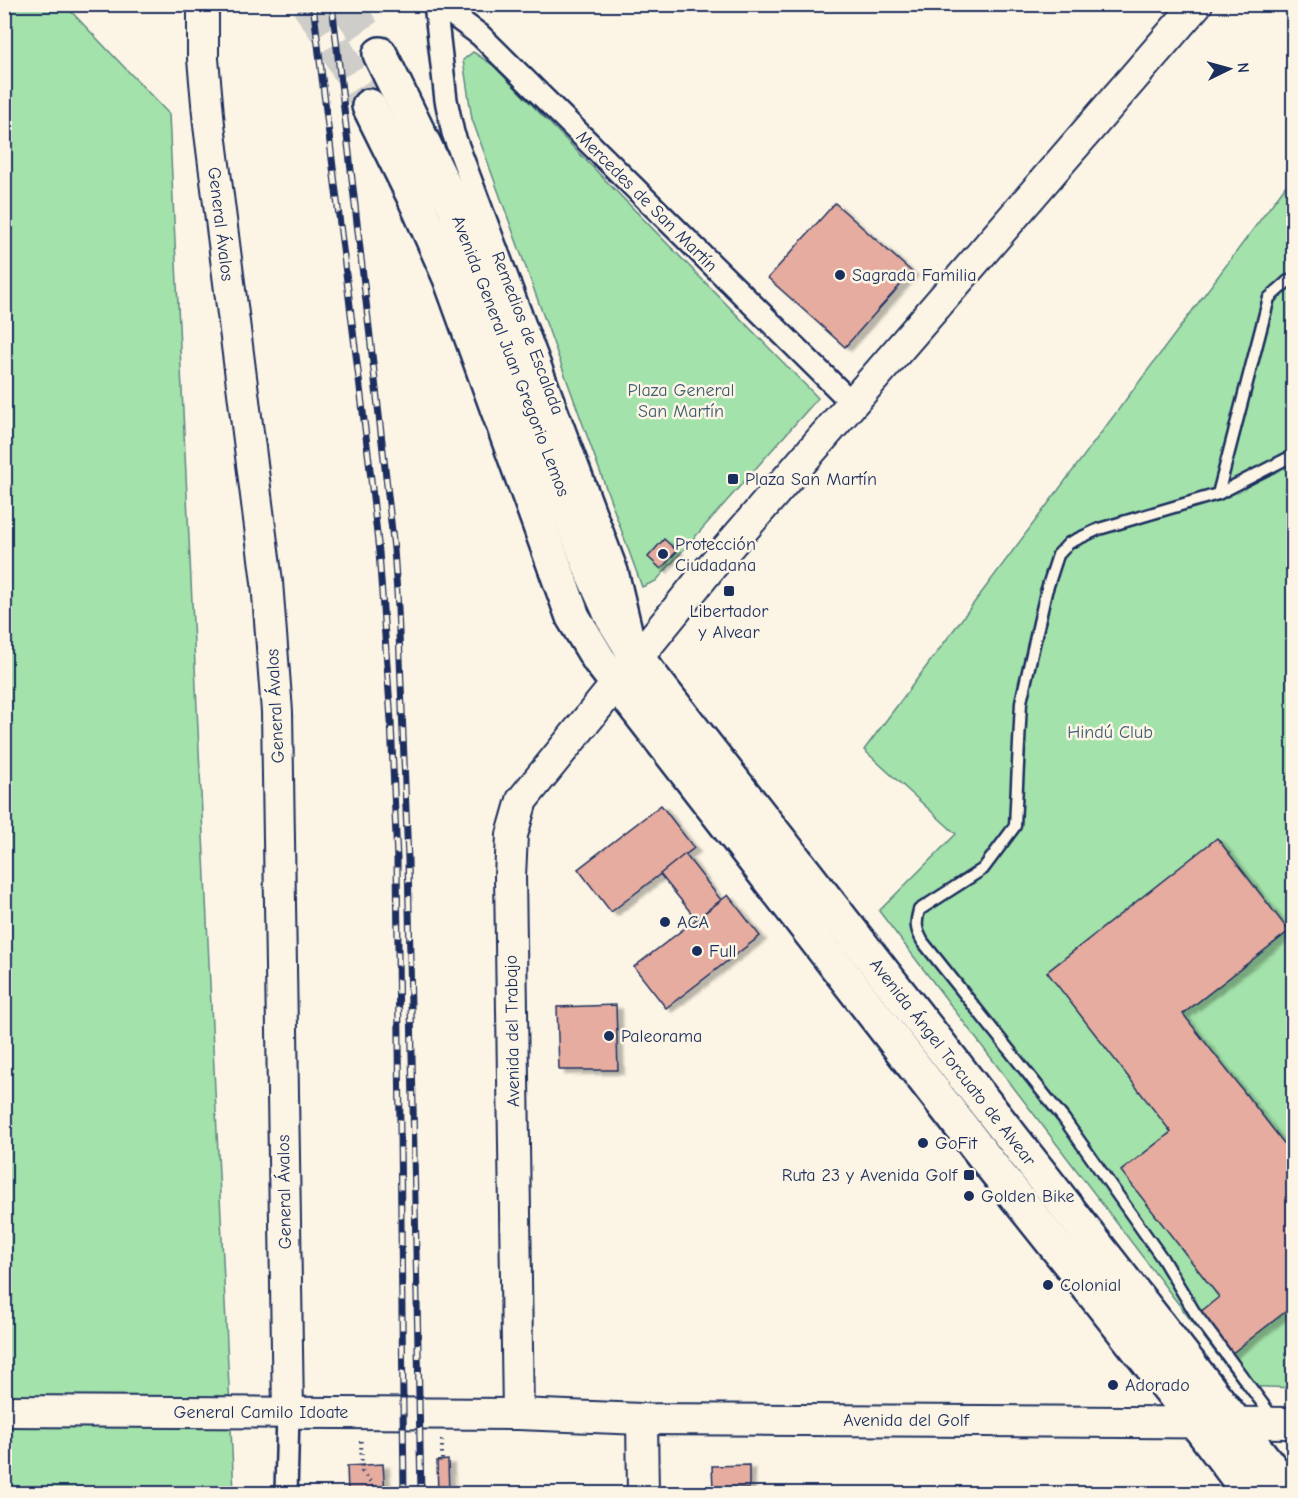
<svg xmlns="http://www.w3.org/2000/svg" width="1298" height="1498" font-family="'Comic Neue',sans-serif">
<defs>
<filter id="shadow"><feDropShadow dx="6" dy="4" stdDeviation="1.5" flood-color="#0004"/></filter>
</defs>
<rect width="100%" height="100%" fill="#fcf5e5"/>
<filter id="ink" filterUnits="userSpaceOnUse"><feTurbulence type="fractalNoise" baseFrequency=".0167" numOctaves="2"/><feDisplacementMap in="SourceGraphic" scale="12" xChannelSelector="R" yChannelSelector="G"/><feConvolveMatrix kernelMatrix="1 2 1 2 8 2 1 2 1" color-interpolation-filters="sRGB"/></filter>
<g filter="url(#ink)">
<!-- green -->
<g fill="#a3e2aa" stroke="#5f8884" stroke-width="1.5">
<path d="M 64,4 L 169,114 L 234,1493 L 5,1494 L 4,5 Z"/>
<path d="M 473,52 L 493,65 L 818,398 L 656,581 L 642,587 L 472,119 L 463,60 Z"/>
<path d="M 1293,176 L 1293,1388 L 1241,1386 L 879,911 L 956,834 L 864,750 Z"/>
</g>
<!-- building -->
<g fill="#e5ac9f" stroke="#1b2f5e" stroke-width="1.5" filter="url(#shadow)">
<path d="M 835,203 L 912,272 L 845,347 L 768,278 Z"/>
<path d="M 664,539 L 677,551 L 661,569 L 648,557 Z"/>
<path d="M 661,805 L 694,848 L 611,912 L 578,869 Z"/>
<path d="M 1217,838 L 1289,931 L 1183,1014 L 1294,1156 L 1294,1305 L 1231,1354 L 1199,1313 L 1219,1297 L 1121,1171 L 1171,1132 L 1047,972 Z"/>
<path d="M 685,854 L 721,900 L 696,919 L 660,874 Z"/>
<path d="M 728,895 L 760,936 L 666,1008 L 634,967 Z"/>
<path d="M 616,1005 L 618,1070 L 559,1070 L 557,1007 Z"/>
<path d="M 448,1460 L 449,1494 L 438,1494 L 437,1461 Z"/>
<path d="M 383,1464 L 385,1494 L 348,1494 L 347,1466 Z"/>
<path d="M 749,1465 L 749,1488 L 713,1489 L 712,1466 Z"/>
</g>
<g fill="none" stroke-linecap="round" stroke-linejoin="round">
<!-- primary-tunnel -->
<g stroke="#cfcdca" stroke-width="33" stroke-dasharray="33 16" stroke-linecap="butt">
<path d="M 307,4 L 327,33 L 369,106"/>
<path d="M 345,4 L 380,54"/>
</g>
<!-- lane casing -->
<g stroke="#1b2f5e" stroke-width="15">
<g id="lane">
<path d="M 1218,494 L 1269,298 L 1288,281 L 1294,282"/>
<path d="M 1274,1419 L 1195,1313 L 1162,1258 L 1064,1119 L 923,942 C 916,930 915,924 919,910 L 983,869 L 1015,826 L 1021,702 L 1046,592 L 1058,555 L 1069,543 L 1099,529 L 1218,494 L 1294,455"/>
</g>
</g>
<!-- street casing -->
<g stroke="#1b2f5e" stroke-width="26">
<g id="street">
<path d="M 435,4 L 446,100 L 453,133 L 617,571 L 632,634"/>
<path d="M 438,4 L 480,35 L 852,403"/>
<path d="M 286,1494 L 288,1412"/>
</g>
</g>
<!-- secondary casing -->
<g stroke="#1b2f5e" stroke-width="34">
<g id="secondary">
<path d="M 203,4 L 203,59 L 209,125 L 267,582 L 277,712 L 288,1412"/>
<path d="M 4,1411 L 518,1414 L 642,1419 L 1294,1423"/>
<path d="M 518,1414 L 510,876 L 512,835 L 522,800 L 711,567 L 1197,4"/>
<path d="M 642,1419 L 643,1494"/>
</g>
</g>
<!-- primary casing -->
<g stroke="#1b2f5e" stroke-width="38">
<g id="primary">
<path d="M 380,54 L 454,206 L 592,572 L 612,617 L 637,658 L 1291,1494"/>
<path d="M 369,106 L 414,197 L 450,278 L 573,617 L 599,660 L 987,1160 L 1196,1422 L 1250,1494"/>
</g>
</g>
<!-- path -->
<g stroke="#1b2f5e" stroke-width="4" stroke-dasharray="1.5 4.5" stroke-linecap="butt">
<path d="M 442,1440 L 442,1460"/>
<path d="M 361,1441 L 362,1471 L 373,1485 L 373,1494"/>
</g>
<!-- lane -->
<use href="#lane" stroke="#fcf5e5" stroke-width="10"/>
<!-- street -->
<use href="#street" stroke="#fcf5e5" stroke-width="21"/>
<!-- secondary -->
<use href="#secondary" stroke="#fcf5e5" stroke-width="30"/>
<!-- primary -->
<use href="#primary" stroke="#fcf5e5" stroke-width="33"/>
<!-- rail casing -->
<g stroke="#1b2f5e" stroke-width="7">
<g id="rail">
<path d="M 313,4 L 369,461 L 379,552 L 391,721 L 397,859 L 404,1494"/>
<path d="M 332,4 L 384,459 L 394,549 L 398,608 L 408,860 L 421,1494"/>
</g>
</g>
<!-- rail -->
<use href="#rail" stroke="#fcf5e5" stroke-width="4.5" stroke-dasharray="14" stroke-linecap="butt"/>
</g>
</g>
<!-- markers -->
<g fill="#1b2f5e" stroke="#fcf5e5" stroke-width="2">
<circle cx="840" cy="275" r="6"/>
<rect x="727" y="473" width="12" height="12" rx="3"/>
<circle cx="663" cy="554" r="6"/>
<rect x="723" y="585" width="12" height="12" rx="3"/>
<circle cx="665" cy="922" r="6"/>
<circle cx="697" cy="951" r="6"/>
<circle cx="609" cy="1036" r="6"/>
<circle cx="923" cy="1143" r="6"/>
<rect x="963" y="1169" width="12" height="12" rx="3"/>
<circle cx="969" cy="1196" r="6"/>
<circle cx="1048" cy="1285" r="6"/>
<circle cx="1113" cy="1385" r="6"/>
</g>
<g text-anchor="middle" stroke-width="5" stroke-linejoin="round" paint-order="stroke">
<!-- street labels -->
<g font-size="18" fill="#1b2f5e" stroke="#fcf5e5">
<text transform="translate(647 201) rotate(45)" y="6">Mercedes de San Martín</text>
<text transform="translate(221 224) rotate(83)" y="6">General Ávalos</text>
<text transform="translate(528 333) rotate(69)" y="6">Remedios de Escalada</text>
<text transform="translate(511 356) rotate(69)" y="6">Avenida General Juan Gregorio Lemos</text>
<text transform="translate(275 706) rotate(-93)" y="6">General Ávalos</text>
<text transform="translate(512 1031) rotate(-91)" y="6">Avenida del Trabajo</text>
<text transform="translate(953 1062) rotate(52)" y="6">Avenida Ángel Torcuato de Alvear</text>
<text transform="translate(284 1192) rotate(-91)" y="6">General Ávalos</text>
<text x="261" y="1418">General Camilo Idoate</text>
<text x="906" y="1426">Avenida del Golf</text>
</g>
<!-- poi labels -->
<g font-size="18" fill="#1b2f5e" stroke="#fcf5e5" text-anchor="start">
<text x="852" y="281">Sagrada Familia</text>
<text x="745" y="485">Plaza San Martín</text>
<text x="675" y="550">Protección<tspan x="675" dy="21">Ciudadana</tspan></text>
<text x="729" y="617" text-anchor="middle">Libertador<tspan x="729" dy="21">y Alvear</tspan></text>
<text x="677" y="928">ACA</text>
<text x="709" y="957">Full</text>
<text x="621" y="1042">Paleorama</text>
<text x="935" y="1149">GoFit</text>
<text x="957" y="1181" text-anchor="end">Ruta 23 y Avenida Golf</text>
<text x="981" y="1202">Golden Bike</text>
<text x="1060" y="1291">Colonial</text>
<text x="1125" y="1391">Adorado</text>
</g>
<!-- park labels -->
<g font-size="18" fill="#3d5c71" stroke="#fcf5e5">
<text x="681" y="396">Plaza General<tspan x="681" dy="21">San Martín</tspan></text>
<text x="1110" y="738">Hindú Club</text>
</g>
</g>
<!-- margin -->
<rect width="1298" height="1498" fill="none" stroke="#fcf5e5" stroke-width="24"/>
<rect x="12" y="12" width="1274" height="1474" fill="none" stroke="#1b2f5e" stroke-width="2" filter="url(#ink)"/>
<!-- north arrow -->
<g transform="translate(1229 69) rotate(85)" stroke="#fcf5e5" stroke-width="4.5" paint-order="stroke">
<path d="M0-4.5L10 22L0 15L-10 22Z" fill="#1b2f5e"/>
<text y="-9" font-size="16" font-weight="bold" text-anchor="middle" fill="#1b2f5e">N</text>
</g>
</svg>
